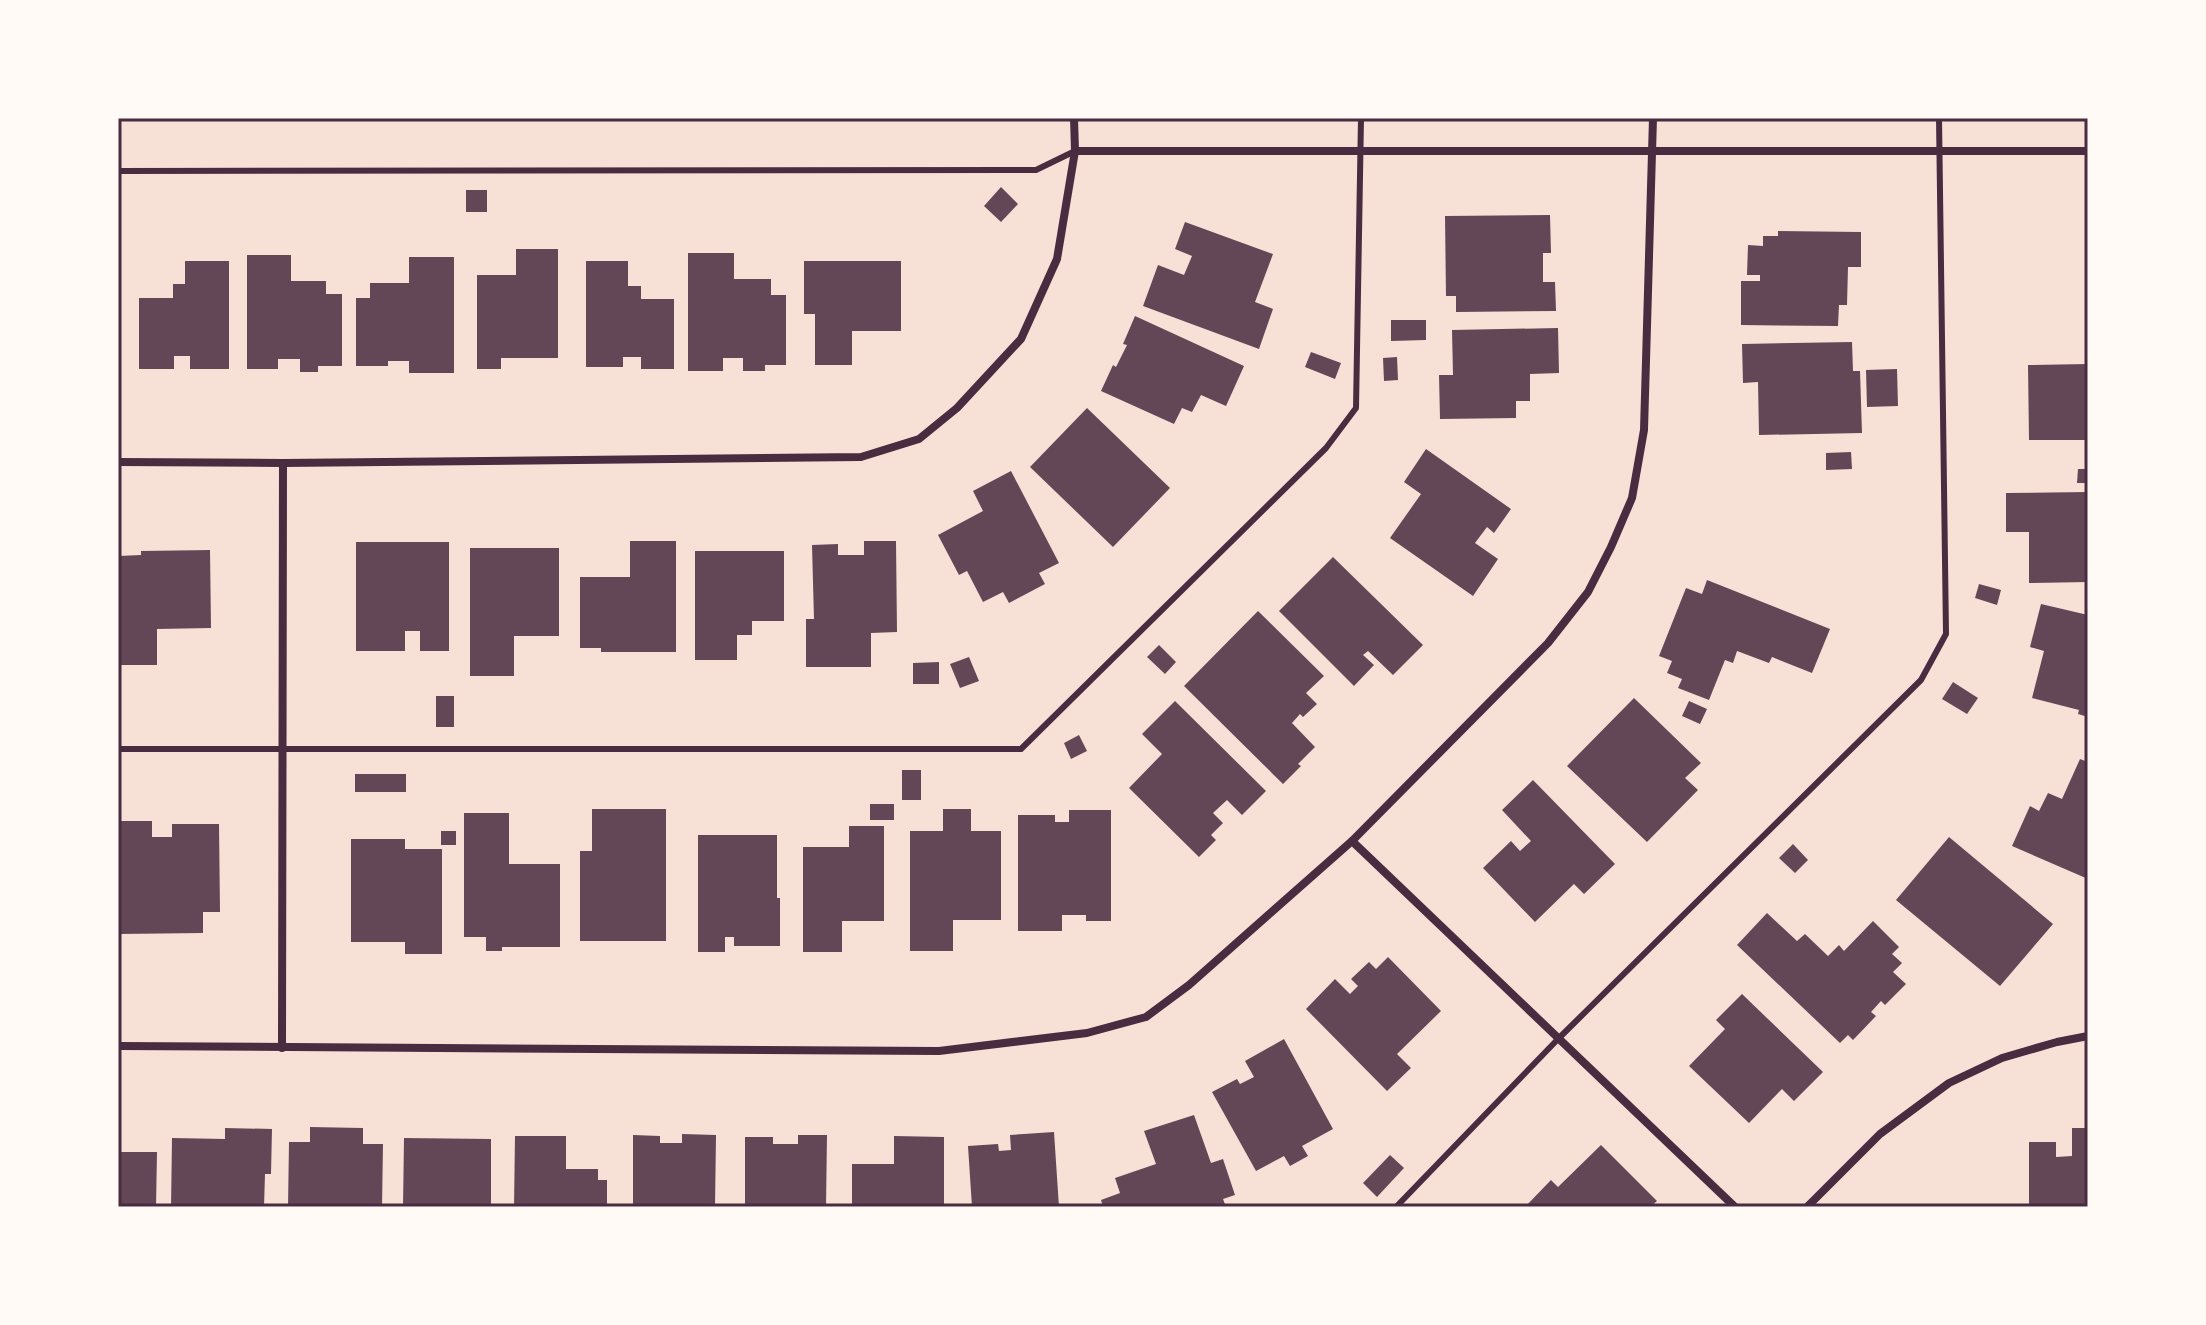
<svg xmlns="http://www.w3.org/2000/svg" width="2206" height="1325" font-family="'Sofia Sans Condensed',sans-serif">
<rect width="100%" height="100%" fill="#f7e1d7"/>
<!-- building -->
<g fill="#644757">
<path d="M 1001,187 L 1018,204 L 1001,222 L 984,206 Z"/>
<rect x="466" y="190" width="21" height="22"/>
<path d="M 1550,215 L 1551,253 L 1543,253 L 1543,282 L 1555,282 L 1556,311 L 1456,312 L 1456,296 L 1446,296 L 1445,216 Z"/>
<path d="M 1185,222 L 1273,254 L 1255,302 L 1273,309 L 1259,349 L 1143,306 L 1158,265 L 1184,275 L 1192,256 L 1175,249 Z"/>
<path d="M 1778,231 L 1861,232 L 1861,267 L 1848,267 L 1847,305 L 1839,305 L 1838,326 L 1741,325 L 1741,281 L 1760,281 L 1760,275 L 1747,275 L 1748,245 L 1763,246 L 1763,236 L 1778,236 Z"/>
<path d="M 516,249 L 558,249 L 558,358 L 501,358 L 501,369 L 477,369 L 477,275 L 516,275 Z"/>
<path d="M 688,253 L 734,253 L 734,279 L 771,279 L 771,295 L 786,295 L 786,365 L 765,365 L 765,371 L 743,371 L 743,358 L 723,358 L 723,371 L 688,371 Z"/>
<path d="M 247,255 L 291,255 L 291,281 L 326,281 L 326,294 L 342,294 L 342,366 L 318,366 L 318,372 L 300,372 L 300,359 L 278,359 L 278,369 L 247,369 Z"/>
<path d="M 409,257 L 454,257 L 454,373 L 409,373 L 409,361 L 388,361 L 388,366 L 356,366 L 356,298 L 370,298 L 370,283 L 409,283 Z"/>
<path d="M 185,261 L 229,261 L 229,369 L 190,369 L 190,356 L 174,356 L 174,369 L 139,369 L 139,298 L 173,298 L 173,284 L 185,284 Z"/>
<path d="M 586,261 L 628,261 L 628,286 L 641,286 L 641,299 L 674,299 L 674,369 L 641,369 L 641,357 L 623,357 L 623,367 L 586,367 Z"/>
<path d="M 804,261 L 901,261 L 901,331 L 852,331 L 852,365 L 815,365 L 815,314 L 804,314 Z"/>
<path d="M 1135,316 L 1244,366 L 1226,406 L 1201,395 L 1192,412 L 1182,408 L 1174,424 L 1101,391 L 1113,365 L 1116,367 L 1127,345 L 1123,344 Z"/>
<path d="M 1391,320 L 1426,320 L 1426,340 L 1391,341 Z"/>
<path d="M 1558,328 L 1559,373 L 1530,374 L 1530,401 L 1516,401 L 1516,418 L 1440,419 L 1439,375 L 1453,375 L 1452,330 Z"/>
<path d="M 1852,342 L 1853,371 L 1860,371 L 1862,433 L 1759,435 L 1758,382 L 1743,383 L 1742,344 Z"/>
<path d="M 1311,352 L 1341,363 L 1335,379 L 1305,367 Z"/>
<path d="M 1397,357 L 1398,380 L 1384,381 L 1383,358 Z"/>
<path d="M 2088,364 L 2088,440 L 2029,440 L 2028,365 Z"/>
<path d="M 1897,369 L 1898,406 L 1867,407 L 1866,370 Z"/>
<path d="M 1087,408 L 1170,488 L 1113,547 L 1030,467 Z"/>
<path d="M 1426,449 L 1511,509 L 1494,533 L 1487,527 L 1475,543 L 1498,559 L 1473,596 L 1390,538 L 1421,494 L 1404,482 Z"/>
<path d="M 1851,452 L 1852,469 L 1826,470 L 1826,453 Z"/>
<path d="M 2078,469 L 2088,469 L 2088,483 L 2077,483 Z"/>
<path d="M 1011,471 L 1059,563 L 1039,573 L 1045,584 L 1009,603 L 1003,592 L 983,602 L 967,571 L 959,575 L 938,535 L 983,511 L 973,491 Z"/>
<path d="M 2088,492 L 2088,582 L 2029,583 L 2029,532 L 2006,532 L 2006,493 Z"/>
<path d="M 630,541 L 676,541 L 676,652 L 601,652 L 601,648 L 580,648 L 580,577 L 630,577 Z"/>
<path d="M 864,541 L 896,541 L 897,632 L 871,633 L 871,667 L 806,667 L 806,619 L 814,619 L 812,545 L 838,544 L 838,555 L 864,555 Z"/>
<path d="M 356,542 L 449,542 L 449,651 L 420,651 L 420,631 L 405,631 L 405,651 L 356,651 Z"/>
<path d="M 470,548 L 559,548 L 559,636 L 514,636 L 514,676 L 470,676 Z"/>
<path d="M 210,550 L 211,628 L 157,629 L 157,665 L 118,665 L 118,556 L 141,555 L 141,551 Z"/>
<path d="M 695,551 L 784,551 L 784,621 L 752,621 L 752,635 L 737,635 L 737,660 L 695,660 Z"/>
<path d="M 1333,557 L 1423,645 L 1393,675 L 1368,651 L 1363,655 L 1374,665 L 1354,686 L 1279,611 Z"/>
<path d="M 1707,580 L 1830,629 L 1812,673 L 1772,657 L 1769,663 L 1737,651 L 1733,663 L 1725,660 L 1709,700 L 1678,688 L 1682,679 L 1667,673 L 1672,661 L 1659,656 L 1686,588 L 1702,594 Z"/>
<path d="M 1979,584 L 2001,590 L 1997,605 L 1975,598 Z"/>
<path d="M 2041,604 L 2088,615 L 2088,717 L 2078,714 L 2079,710 L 2032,698 L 2044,651 L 2030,647 Z"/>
<path d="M 1258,611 L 1324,676 L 1306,693 L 1317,704 L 1303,717 L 1300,714 L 1292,723 L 1315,747 L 1298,764 L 1301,766 L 1283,784 L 1184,686 Z"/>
<path d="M 1159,645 L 1176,662 L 1165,674 L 1147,657 Z"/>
<path d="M 969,657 L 979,681 L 960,688 L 950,664 Z"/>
<path d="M 939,662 L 939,684 L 913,684 L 913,663 Z"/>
<path d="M 1953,682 L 1978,698 L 1967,714 L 1942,699 Z"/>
<rect x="436" y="696" width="18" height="31"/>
<path d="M 1634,698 L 1701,763 L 1685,778 L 1698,790 L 1647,842 L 1567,766 Z"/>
<path d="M 1175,701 L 1266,791 L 1242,815 L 1227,800 L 1213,813 L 1223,823 L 1211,835 L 1216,840 L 1199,857 L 1129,788 L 1162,754 L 1142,734 Z"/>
<path d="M 1689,701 L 1707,709 L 1700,724 L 1682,716 Z"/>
<path d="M 1079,735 L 1087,751 L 1071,759 L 1064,743 Z"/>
<path d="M 2080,759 L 2088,762 L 2088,879 L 2012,846 L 2030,806 L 2039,811 L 2048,793 L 2062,799 Z"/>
<rect x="902" y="770" width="19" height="30"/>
<rect x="355" y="774" width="51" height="18"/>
<path d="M 1533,780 L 1615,864 L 1584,894 L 1574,884 L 1535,922 L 1483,868 L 1511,841 L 1520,851 L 1531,841 L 1502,810 Z"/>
<rect x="870" y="804" width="24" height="16"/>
<path d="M 592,809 L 666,809 L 666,941 L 580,941 L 580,851 L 592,851 Z"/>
<path d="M 943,809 L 971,809 L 971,831 L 1001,831 L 1001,920 L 953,920 L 953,951 L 910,951 L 910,831 L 943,831 Z"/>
<path d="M 1069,810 L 1111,810 L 1111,921 L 1086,921 L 1086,915 L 1062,915 L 1062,931 L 1018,931 L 1018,815 L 1055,815 L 1055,822 L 1069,822 Z"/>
<path d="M 464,813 L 509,813 L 509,864 L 560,864 L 560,947 L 502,947 L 502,951 L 486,951 L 486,937 L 464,937 Z"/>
<path d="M 119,821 L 152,821 L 152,837 L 172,837 L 172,824 L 219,824 L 220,912 L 203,912 L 203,933 L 120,934 Z"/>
<path d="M 849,826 L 884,826 L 884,921 L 842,921 L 842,952 L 803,952 L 803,847 L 849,847 Z"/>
<rect x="441" y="831" width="15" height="14"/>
<path d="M 698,835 L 777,835 L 777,898 L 780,898 L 780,946 L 734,946 L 734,937 L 725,937 L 725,952 L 698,952 Z"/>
<path d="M 1949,837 L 2053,924 L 2000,986 L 1896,900 Z"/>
<path d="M 351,839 L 405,839 L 405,849 L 442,849 L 442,954 L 405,954 L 405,942 L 351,942 Z"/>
<path d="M 1793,844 L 1808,860 L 1795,873 L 1779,858 Z"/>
<path d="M 1767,913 L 1797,941 L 1805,934 L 1828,956 L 1839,945 L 1844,951 L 1873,921 L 1899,947 L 1892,954 L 1902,963 L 1893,972 L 1906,984 L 1885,1005 L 1881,1001 L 1871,1012 L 1876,1016 L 1853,1040 L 1848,1035 L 1840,1043 L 1737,945 Z"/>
<path d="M 1388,957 L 1441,1011 L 1397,1054 L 1411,1068 L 1387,1091 L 1306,1009 L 1335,979 L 1350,994 L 1358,986 L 1351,979 L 1369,962 L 1376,969 Z"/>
<path d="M 1742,994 L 1823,1072 L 1794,1101 L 1782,1089 L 1749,1123 L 1689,1066 L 1725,1029 L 1716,1020 Z"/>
<path d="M 1284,1039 L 1333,1129 L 1302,1146 L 1308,1156 L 1290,1166 L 1284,1156 L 1256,1171 L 1212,1092 L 1237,1079 L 1240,1084 L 1254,1077 L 1245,1061 Z"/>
<path d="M 1194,1115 L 1211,1163 L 1223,1159 L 1235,1195 L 1223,1199 L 1226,1207 L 1103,1207 L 1101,1200 L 1120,1193 L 1115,1178 L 1156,1164 L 1144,1131 Z"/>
<path d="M 310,1127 L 363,1128 L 363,1144 L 383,1144 L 382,1207 L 288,1207 L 289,1142 L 310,1142 Z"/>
<path d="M 225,1128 L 272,1129 L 271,1174 L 265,1174 L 264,1207 L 171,1207 L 172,1138 L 225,1139 Z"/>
<path d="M 2072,1128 L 2088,1128 L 2088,1207 L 2029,1207 L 2029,1142 L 2056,1142 L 2056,1157 L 2072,1156 Z"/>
<path d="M 1054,1132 L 1059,1207 L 972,1207 L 968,1146 L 998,1144 L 999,1151 L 1011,1150 L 1010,1135 Z"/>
<path d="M 682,1134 L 716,1135 L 715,1207 L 633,1207 L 633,1135 L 660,1136 L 660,1143 L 682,1143 Z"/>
<path d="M 798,1135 L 827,1135 L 826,1207 L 745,1207 L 745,1137 L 773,1137 L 773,1144 L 798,1144 Z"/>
<path d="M 515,1136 L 566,1136 L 566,1169 L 598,1169 L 598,1180 L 607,1180 L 607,1207 L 514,1207 Z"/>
<path d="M 894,1136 L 944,1137 L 944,1207 L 852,1207 L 852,1164 L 894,1164 Z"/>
<path d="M 404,1138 L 491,1139 L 491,1207 L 403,1207 Z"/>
<path d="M 1601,1145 L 1657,1201 L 1650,1207 L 1525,1207 L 1551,1180 L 1558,1187 Z"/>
<path d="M 118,1152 L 157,1152 L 156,1207 L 118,1207 Z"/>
<path d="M 1390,1155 L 1404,1168 L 1377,1197 L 1363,1183 Z"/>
</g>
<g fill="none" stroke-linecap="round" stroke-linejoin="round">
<!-- service -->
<g stroke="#4a2c40" stroke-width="6">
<path d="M 118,171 L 1036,170 L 1075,151"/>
<path d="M 118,749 L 1021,749 L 1326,448 L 1356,408 L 1361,118"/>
<path d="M 1396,1207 L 1559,1038 L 1921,680 L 1946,634 L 1939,118"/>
</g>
<!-- minor -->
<g stroke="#4a2c40" stroke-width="8">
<path d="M 1074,118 L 1075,151 L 2088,151"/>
<path d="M 118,462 L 283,463 L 861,457 L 919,439 L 957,408 L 1021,339 L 1057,259 L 1075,151"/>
<path d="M 1352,841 L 1735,1207"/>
<path d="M 118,1046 L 939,1051 L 1087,1033 L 1146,1017 L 1189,985 L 1352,841 L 1548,643 L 1588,592 L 1611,547 L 1632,498 L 1644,430 L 1653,118"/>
<path d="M 282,1048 L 283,463"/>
<path d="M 1807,1207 L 1880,1134 L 1949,1083 L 2002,1058 L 2057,1042 L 2088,1036"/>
</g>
</g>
<!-- border -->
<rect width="2206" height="1325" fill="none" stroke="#fffaf5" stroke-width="240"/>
<rect x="120" y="120" width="1966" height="1085" fill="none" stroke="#4a2c40" stroke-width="3"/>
</svg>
